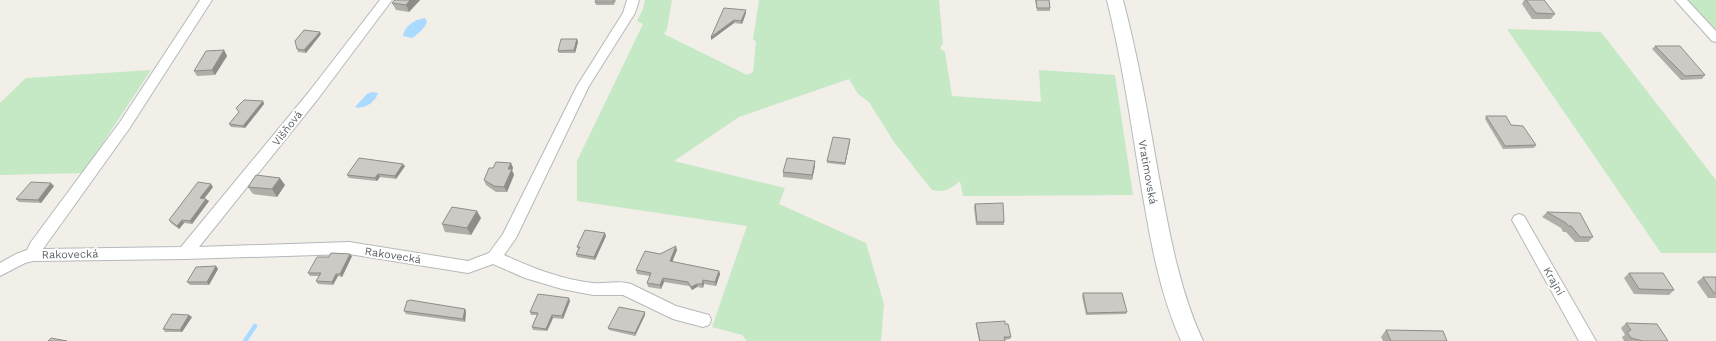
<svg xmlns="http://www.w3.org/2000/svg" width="1716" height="341" font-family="'Work Sans',sans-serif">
<rect width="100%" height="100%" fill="#f1efe8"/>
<!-- green -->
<g fill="#c5e8c5">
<path d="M 645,0 L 672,0 L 667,29 L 664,34 L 747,75 L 753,72 L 756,42 L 753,39 L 759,0 L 939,0 L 943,44 L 940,48 L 945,52 L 952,96 L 1041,102 L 1039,70 L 1115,75 L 1133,195 L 963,196 L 960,181 C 951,189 944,193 932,190 L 894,142 L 869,102 L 858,94 L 849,79 L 739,117 L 674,161 L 785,188 L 779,204 L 866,243 L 884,304 L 881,341 L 747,341 L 742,335 L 712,327 L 747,226 L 577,201 L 577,161 L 643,24 L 637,21 L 643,9 Z"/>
<path d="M 1681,0 L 1716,0 L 1716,35 Z"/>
<path d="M 1507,29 L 1601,32 L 1716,180 L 1716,253 L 1661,253 Z"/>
<path d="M 151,70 L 83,173 L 0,175 L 0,103 L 26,78 Z"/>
</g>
<!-- water -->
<g fill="#aadaff">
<path d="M 425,18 L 427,22 C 425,28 418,34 412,38 L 403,36 C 404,26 416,19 425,18 Z"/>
<path d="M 372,92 L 378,93 C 376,102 363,110 355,107 L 367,94 Z"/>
</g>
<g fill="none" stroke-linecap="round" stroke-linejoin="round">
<!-- stream -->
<path stroke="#aadaff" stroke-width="4.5" d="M 245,341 L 255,326"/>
<!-- street casing -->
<g stroke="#b5b8bc" stroke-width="2">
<g id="street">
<path d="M 200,0 L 212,0 L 129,129 L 43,249 L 181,247 L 308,93 L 380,0 L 392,0 L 317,100 L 199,247 L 349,242 L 468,261 L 489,253 L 503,234 L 577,86 L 623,13 L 627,0 L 639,0 L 635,13 L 589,86 L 516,238 L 504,255 C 532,268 562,280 593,283 C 606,284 619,280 631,284 L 676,306 L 709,315 L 711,320 L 709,325 L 703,327 L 673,319 L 623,295 L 593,295 L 562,289 L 525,278 L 493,264 L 468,273 L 349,254 L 185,259 L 33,261 L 25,263 L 0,276 L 0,263 L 16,254 L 27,250 L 31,242 L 120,122 Z"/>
<path d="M 1675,0 L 1687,0 L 1716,31 L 1716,42 L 1712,41 Z"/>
<path d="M 1519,214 L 1524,216 L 1596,341 L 1579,341 L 1512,220 L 1514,216 Z"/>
</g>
</g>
<!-- secondary casing -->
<g stroke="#b6babf" stroke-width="2">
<path id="secondary" d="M 1107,0 L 1123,0 C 1138,57 1148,114 1158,172 C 1169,230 1178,287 1203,341 L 1181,341 C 1157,287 1149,231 1139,173 C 1130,115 1121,57 1107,0 Z"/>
</g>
<!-- street -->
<use href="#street" fill="#fff" fill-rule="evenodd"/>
<!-- secondary -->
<use href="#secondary" fill="#fff" fill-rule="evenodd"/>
</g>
<!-- wall -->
<g fill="#afaea9">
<path d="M 395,0 L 420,0 L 409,12 L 396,10 L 392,3 Z"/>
<path d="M 596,0 L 616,0 L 614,5 L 596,5 L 595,2 Z"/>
<path d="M 1035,0 L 1049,0 L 1050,8 L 1050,11 L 1037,11 Z"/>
<path d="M 1524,0 L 1544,0 L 1555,14 L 1551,19 L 1532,19 L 1522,4 Z"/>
<path d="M 746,10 L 746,13 L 742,24 L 734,23 L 711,40 Z"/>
<path d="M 321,34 L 306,53 L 298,52 L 297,49 Z"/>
<path d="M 577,39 L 578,42 L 575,53 L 559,53 L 558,51 Z"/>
<path d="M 1655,46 L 1705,75 L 1702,79 L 1681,80 L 1652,49 Z"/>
<path d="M 224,50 L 227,56 L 215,75 L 197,76 L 194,71 Z"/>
<path d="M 263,101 L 264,104 L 245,128 L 231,127 L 229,124 L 239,112 Z"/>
<path d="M 1486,116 L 1511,125 L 1536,145 L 1534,148 L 1503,149 L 1485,119 Z"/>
<path d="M 850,139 L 850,141 L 845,165 L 827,163 L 827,161 Z"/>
<path d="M 511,163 L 513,168 L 512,170 L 514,175 L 507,192 L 496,192 L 486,185 L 484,180 L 493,168 Z"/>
<path d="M 405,166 L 396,179 L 380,177 L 377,181 L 349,178 L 347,175 Z"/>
<path d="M 815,166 L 812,180 L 783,177 L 783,172 Z"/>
<path d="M 285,185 L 277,197 L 253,194 L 248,187 Z"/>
<path d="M 54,186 L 41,203 L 19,202 L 16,199 Z"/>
<path d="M 213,187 L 204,199 L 209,201 L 192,224 L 184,223 L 179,229 L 171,223 L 169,220 Z"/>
<path d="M 975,204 L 1004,222 L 1004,225 L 976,225 L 974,207 Z"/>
<path d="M 1547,212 L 1593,237 L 1588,242 L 1575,242 L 1566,232 L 1563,232 L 1561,228 L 1542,217 Z"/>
<path d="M 481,218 L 471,235 L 445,232 L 442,224 Z"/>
<path d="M 606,236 L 595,260 L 577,257 L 576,254 L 578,249 L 577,247 Z"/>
<path d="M 677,250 L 672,262 L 719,271 L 720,274 L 716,286 L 704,284 L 703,288 L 697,287 L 692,290 L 689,286 L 664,282 L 661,289 L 648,287 L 647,283 L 650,276 L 637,274 L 636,270 L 660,254 Z"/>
<path d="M 352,256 L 342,277 L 338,276 L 333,285 L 318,284 L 316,281 L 319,276 L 310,276 L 308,273 L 329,257 Z"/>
<path d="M 216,266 L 218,269 L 209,285 L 190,285 L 187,282 Z"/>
<path d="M 1629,273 L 1674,290 L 1669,295 L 1634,294 L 1624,278 Z"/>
<path d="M 1703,277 L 1716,277 L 1716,298 L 1708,298 L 1697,282 Z"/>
<path d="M 1083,293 L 1127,312 L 1126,314 L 1086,315 L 1082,296 Z"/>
<path d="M 570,301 L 563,319 L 553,318 L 547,331 L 533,330 L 532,327 L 537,315 L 531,315 L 530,312 Z"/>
<path d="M 465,309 L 466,312 L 465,322 L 406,314 L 404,311 Z"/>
<path d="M 645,315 L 635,336 L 609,330 L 608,328 Z"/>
<path d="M 192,317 L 182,332 L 165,332 L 163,329 Z"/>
<path d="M 976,323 L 1005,324 L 1011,337 L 1010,339 L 1004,340 L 1005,341 L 979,341 L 976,325 Z"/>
<path d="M 1626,323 L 1668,341 L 1624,341 L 1622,337 L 1625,335 L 1621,328 Z"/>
<path d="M 1386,330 L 1447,341 L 1383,341 L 1381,337 Z"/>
</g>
<!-- shaded-wall -->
<g fill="#8f8d8a">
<path d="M 410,0 L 420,0 L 409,12 L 406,5 Z"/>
<path d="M 746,10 L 746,13 L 742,24 L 741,21 Z"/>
<path d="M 734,20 L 734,23 L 711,40 L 711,37 Z"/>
<path d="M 320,32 L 321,34 L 306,53 L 304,50 Z"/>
<path d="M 577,39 L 578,42 L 575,53 L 574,50 Z"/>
<path d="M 224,50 L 227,56 L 215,75 L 212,70 Z"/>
<path d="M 263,101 L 264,104 L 245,128 L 243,126 Z"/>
<path d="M 850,139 L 850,141 L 845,165 L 845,163 Z"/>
<path d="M 815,161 L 815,166 L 812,180 L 812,175 Z"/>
<path d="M 511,163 L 513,168 L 512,170 L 514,175 L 507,192 L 504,187 L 508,169 Z"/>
<path d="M 403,164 L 405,166 L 396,179 L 395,176 Z"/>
<path d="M 378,174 L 380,177 L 377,181 L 375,178 Z"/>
<path d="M 280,178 L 285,185 L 277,197 L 272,189 Z"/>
<path d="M 51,183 L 54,186 L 41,203 L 38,200 Z"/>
<path d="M 211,184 L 213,187 L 202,201 L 200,198 Z"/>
<path d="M 206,199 L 209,201 L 192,224 L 190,221 Z"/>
<path d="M 477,211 L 481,218 L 471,235 L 467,228 Z"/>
<path d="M 182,220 L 184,223 L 179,229 L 177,226 Z"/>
<path d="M 605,233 L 606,236 L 595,260 L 594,257 Z"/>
<path d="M 676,246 L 677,250 L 671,265 L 670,261 Z"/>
<path d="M 350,254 L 352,256 L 342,277 L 340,274 Z"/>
<path d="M 216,266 L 218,269 L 209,285 L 207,282 Z"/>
<path d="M 719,271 L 720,274 L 716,286 L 715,282 Z"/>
<path d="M 336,274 L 338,276 L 333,285 L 332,282 Z"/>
<path d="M 663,278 L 664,282 L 661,289 L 660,285 Z"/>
<path d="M 703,280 L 704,284 L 703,288 L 702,284 Z"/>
<path d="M 697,284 L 697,287 L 692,290 L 691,287 Z"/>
<path d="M 569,298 L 570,301 L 563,319 L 562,316 Z"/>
<path d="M 465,309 L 466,312 L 465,322 L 463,319 Z"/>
<path d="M 645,312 L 645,315 L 635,336 L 635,333 Z"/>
<path d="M 189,315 L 192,317 L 182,332 L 180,330 Z"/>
<path d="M 552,315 L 553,318 L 547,331 L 546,329 Z"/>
</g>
<!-- building -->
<g fill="#cccac5" stroke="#8f8d8a">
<path d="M 395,0 L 410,0 L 406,5 L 392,3 Z"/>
<path d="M 596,0 L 614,0 L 613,2 L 595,2 Z"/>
<path d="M 1036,0 L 1049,0 L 1050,8 L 1037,8 Z"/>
<path d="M 1526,0 L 1544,0 L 1555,14 L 1536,13 Z"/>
<path d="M 724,8 L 746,10 L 741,21 L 734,20 L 711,37 Z"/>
<path d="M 304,30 L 320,32 L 304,50 L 297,49 L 295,41 Z"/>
<path d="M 561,39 L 577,39 L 574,50 L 558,51 Z"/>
<path d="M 1655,46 L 1680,46 L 1705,75 L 1685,76 Z"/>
<path d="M 224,50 L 212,70 L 194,71 L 206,51 Z"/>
<path d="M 244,100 L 263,101 L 243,126 L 229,124 L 239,112 L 236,108 Z"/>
<path d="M 1486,116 L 1506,116 L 1511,125 L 1523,126 L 1536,145 L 1505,146 Z"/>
<path d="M 833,137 L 850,139 L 845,163 L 827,161 Z"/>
<path d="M 359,158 L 403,164 L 395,176 L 378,174 L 375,178 L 347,175 Z"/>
<path d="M 787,158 L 815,161 L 812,175 L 783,172 Z"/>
<path d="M 496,162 L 511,163 L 508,169 L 512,169 L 504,187 L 494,186 L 484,180 L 489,168 L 493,168 Z"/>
<path d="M 256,175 L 280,178 L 272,189 L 248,187 Z"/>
<path d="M 31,182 L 51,183 L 38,200 L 16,199 Z"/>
<path d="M 198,182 L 211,184 L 200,198 L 206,199 L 190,221 L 182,220 L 177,226 L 169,220 Z"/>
<path d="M 1003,203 L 1004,222 L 977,222 L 975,204 Z"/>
<path d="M 452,207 L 477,211 L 467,228 L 442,224 Z"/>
<path d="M 1547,212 L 1580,213 L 1593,237 L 1580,237 L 1571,226 L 1568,226 L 1566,223 Z"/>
<path d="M 585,230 L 605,233 L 594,257 L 576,254 L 580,247 L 577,247 Z"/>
<path d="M 676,246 L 670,261 L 719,271 L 715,282 L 703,280 L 702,284 L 697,284 L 691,287 L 688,282 L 663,278 L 660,285 L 647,283 L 651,273 L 636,270 L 645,251 L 660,254 Z"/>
<path d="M 331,253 L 350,254 L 340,274 L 336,274 L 332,282 L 316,281 L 321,273 L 308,273 L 317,257 L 329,257 Z"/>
<path d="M 216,266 L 207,282 L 187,282 L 196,267 Z"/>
<path d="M 1629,273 L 1663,273 L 1674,290 L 1639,289 Z"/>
<path d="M 1703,277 L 1716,277 L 1716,293 L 1714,293 Z"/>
<path d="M 1083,293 L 1122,293 L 1127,312 L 1087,313 Z"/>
<path d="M 538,294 L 569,298 L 562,316 L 552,315 L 546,329 L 532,327 L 538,313 L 530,312 Z"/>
<path d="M 410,300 L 465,309 L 463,319 L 404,311 L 407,301 Z"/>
<path d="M 619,307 L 645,312 L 635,333 L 608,328 Z"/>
<path d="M 172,314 L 189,315 L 180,330 L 163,329 Z"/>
<path d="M 1005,321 L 1005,324 L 1008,324 L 1011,337 L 1004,337 L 1005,341 L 980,341 L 976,323 Z"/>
<path d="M 1626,323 L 1657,324 L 1668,341 L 1643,341 L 1631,338 L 1627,332 L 1631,330 Z"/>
<path d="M 1386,330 L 1443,331 L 1447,341 L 1391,341 Z"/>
<path d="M 51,338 L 67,341 L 48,341 Z"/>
</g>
<g text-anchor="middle" stroke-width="4" stroke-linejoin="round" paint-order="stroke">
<!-- street labels -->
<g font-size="11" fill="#5f6368" stroke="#fff">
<text transform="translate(287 128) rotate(-52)" y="4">Višňová</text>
<text transform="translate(1148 172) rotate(80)" y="4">Vratimovská</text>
<text transform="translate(70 254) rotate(-1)" y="4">Rakovecká</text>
<text transform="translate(393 255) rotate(9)" y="4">Rakovecká</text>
<text transform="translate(1554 281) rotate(60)" y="4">Krajní</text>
</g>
</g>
</svg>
